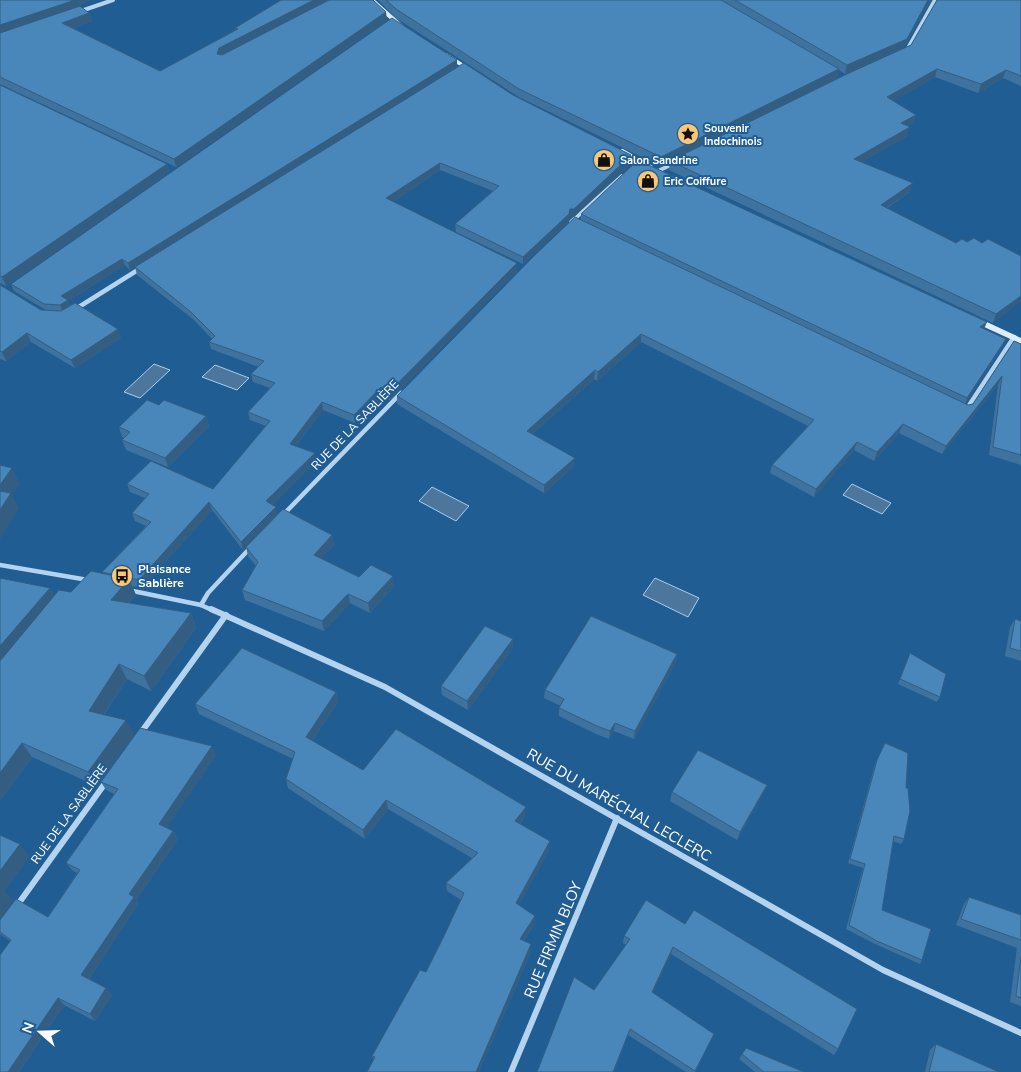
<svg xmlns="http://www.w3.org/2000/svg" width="1021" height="1072" font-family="'Nunito Sans',sans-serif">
<rect width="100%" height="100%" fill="#205d93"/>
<!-- water -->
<g fill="#4c769c" stroke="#a6cfef">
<path d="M 154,364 L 170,370 L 140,398 L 124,392 Z"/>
<path d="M 215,365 L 249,378 L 237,390 L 202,377 Z"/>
<path d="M 852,484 L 891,503 L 882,514 L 843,495 Z"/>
<path d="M 432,487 L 469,506 L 456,521 L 419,501 Z"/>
<path d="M 655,578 L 699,598 L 688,617 L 643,595 Z"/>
</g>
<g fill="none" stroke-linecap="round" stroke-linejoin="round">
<!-- minor-far2 -->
<g stroke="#b3d3ee" stroke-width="4">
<path d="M 78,12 L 113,0"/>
<path d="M 907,50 L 935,0"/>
<path d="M 660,170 L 675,163"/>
<path d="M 571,222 L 622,176"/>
</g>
<!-- minor-far1 -->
<g stroke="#b3d3ee" stroke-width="4.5">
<path d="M 74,310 L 141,268"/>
<path d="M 966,410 L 1014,337"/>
<path d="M 283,515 L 401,393"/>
<path d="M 0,565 L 88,580"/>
<path d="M 128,590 L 201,605 L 214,611"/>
<path d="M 201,605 L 208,593 L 251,547"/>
</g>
<!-- minor -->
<g stroke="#b3d3ee" stroke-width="6">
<path d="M 211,609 L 385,687 L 883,970 L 1021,1033"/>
<path d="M 140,734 L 226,615"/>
<path d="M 16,907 L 106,782"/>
<path d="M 511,1072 L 617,818"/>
</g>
<!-- secondary -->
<g fill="#dfedfa" fill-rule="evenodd">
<path d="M 368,0 L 375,0 L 403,25 L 403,27 L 399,27 Z"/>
<path d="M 443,53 L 447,53 L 476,72 L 471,73 L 443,55 Z"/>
<path d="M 617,149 L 623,149 L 653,166 L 646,168 L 617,153 Z"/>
<path d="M 974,316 L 1021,338 L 1021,344 L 971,321 L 970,319 Z"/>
</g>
</g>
<!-- wall -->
<g fill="#3f739f">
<path d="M 0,0 L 92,0 L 83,3 L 83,4 L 74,7 L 89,13 L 92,21 L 73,28 L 160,71 L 235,30 L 235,28 L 387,20 L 176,167 L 2,85 L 0,85 Z"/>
<path d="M 378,0 L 931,0 L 904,47 L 845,74 L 839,70 L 837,78 L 660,166 L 519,97 L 396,18 Z"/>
<path d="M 1021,0 L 1021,86 L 1003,78 L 978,93 L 935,77 L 893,101 L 916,115 L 913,123 L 908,126 L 907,136 L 862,162 L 910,192 L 887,208 L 956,243 L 967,242 L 982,243 L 1021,256 L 993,323 L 669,170 L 670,161 L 911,45 Z"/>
<path d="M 457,60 L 457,66 L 130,270 L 125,265 L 68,301 L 70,306 L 121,338 L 75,368 L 31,342 L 6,361 L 0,359 L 0,285 L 41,310 L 46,310 L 14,291 L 11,284 Z"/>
<path d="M 0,85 L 167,164 L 169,172 L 6,286 L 0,283 Z"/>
<path d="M 513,95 L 631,155 L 631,163 L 574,217 L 570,217 L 569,221 L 523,264 L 456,232 L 455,224 L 493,191 L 440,170 L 393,202 L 517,263 L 517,271 L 390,400 L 382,395 L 355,423 L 323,410 L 296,446 L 316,461 L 272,505 L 278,514 L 332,535 L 334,545 L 321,559 L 359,577 L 394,586 L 370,613 L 350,603 L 324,631 L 245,600 L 242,590 L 256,566 L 248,556 L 246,547 L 243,550 L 212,510 L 142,588 L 132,586 L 136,595 L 129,603 L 191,613 L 196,628 L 151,691 L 127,679 L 104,715 L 134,734 L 97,786 L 32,757 L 0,801 L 0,578 L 50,588 L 54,596 L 71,592 L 102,573 L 102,572 L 146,526 L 135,521 L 132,513 L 145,498 L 130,492 L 127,484 L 213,489 L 266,426 L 250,420 L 248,412 L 270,388 L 253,382 L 251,374 L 259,367 L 211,349 L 209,342 L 212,339 L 194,320 L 137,275 L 135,267 Z"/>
<path d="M 581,214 L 984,329 L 1003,346 L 965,404 L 968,405 L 973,404 L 1021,344 L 1021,465 L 989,455 L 998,385 L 942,454 L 899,433 L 874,461 L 854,450 L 814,497 L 770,473 L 772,465 L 808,426 L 641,342 L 597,381 L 594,379 L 532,434 L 574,466 L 544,493 L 397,404 L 397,396 L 581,220 Z"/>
<path d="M 159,405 L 206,416 L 209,426 L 168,467 L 126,450 L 122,440 L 124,438 L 122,437 L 119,427 Z"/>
<path d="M 1015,619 L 1021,621 L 1021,661 L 1005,656 L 1010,627 Z"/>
<path d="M 513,648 L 468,710 L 442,695 L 441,686 Z"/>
<path d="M 910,653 L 940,697 L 937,702 L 898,684 Z"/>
<path d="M 677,654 L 676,662 L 634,739 L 614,731 L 609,739 L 596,734 L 559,716 L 559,708 L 561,706 L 544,698 L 545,690 Z"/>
<path d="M 336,692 L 338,702 L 312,741 L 363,770 L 525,816 L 520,824 L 549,850 L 519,905 L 535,916 L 534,924 L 524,941 L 531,952 L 479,1072 L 367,1072 L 374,1060 L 372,1056 L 426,972 L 443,938 L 461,900 L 447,891 L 446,883 L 472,858 L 388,809 L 365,839 L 288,788 L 286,779 L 293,759 L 199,714 L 195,704 Z"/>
<path d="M 885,743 L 906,788 L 904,839 L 901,844 L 893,841 L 882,910 L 922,960 L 920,964 L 875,944 L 846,929 L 863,868 L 848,863 L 875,764 Z"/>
<path d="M 216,755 L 166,827 L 173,831 L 178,839 L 136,900 L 138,904 L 89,979 L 106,988 L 112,995 L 95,1021 L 64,1005 L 19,1072 L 10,941 L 0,934 L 0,920 L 48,917 L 77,873 L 72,870 L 66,863 L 114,794 L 106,790 L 101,782 Z"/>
<path d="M 767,785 L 763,794 L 737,840 L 670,801 L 672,792 Z"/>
<path d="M 969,897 L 1021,915 L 1021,1006 L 1010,1002 L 1017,948 L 956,925 L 964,904 Z"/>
<path d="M 646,900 L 838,1049 L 834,1055 L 671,954 L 652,993 L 714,1034 L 695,1072 L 686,1072 L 628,1035 L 614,1072 L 537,1072 L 626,945 L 623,943 L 624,936 Z"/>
<path d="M 936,1044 L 999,1072 L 925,1072 L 930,1050 Z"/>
<path d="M 746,1048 L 804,1072 L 755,1072 L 739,1059 Z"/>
</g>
<!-- shaded-wall -->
<g fill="#335e82">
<path d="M 70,0 L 92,0 L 83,3 L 83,4 L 74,7 L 74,9 L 0,34 L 0,25 Z"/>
<path d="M 314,0 L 331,0 L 220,57 L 217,54 L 219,48 Z"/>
<path d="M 928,0 L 931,0 L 904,47 L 845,74 L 847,65 Z"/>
<path d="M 386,12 L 387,20 L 176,167 L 174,159 Z"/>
<path d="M 89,13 L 92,21 L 65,31 L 62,23 Z"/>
<path d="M 457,60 L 457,66 L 130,270 L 128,263 Z"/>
<path d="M 839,69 L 837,78 L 660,166 L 661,157 Z"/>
<path d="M 937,69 L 935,77 L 885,106 L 887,97 Z"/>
<path d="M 1006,70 L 1003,78 L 978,93 L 981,84 Z"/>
<path d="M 916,115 L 913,123 L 898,132 L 901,123 Z"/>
<path d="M 910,127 L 907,136 L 852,168 L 854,159 Z"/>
<path d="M 631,155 L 631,163 L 574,217 L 570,217 L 569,221 L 523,264 L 523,257 L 570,209 Z"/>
<path d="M 440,163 L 440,170 L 387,206 L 386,198 Z"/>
<path d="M 167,164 L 169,172 L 6,286 L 2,277 Z"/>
<path d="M 913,183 L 910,192 L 878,213 L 881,205 Z"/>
<path d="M 122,259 L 125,265 L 68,301 L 70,307 L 63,312 L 60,305 L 61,296 Z"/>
<path d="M 517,263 L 517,271 L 390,400 L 389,392 Z"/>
<path d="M 1021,296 L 1021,302 L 993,323 L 996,314 Z"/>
<path d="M 987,322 L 984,329 L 980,327 Z"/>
<path d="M 118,329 L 121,338 L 75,368 L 71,360 Z"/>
<path d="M 27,333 L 31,342 L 6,361 L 2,352 Z"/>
<path d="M 641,334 L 641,342 L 597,381 L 598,372 Z"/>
<path d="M 1006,339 L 1003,346 L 965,405 L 967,398 Z"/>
<path d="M 595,370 L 594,379 L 526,439 L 527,431 Z"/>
<path d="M 1002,376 L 998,385 L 942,454 L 946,446 Z"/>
<path d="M 381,387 L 382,395 L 355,423 L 354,415 Z"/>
<path d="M 322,402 L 323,410 L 292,451 L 290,444 Z"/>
<path d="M 206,416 L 209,426 L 168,467 L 165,458 Z"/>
<path d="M 903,424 L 899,433 L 874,461 L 877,452 Z"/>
<path d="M 857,442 L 854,450 L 814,497 L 816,489 Z"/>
<path d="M 315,453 L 316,461 L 268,509 L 266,501 Z"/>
<path d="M 575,458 L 574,466 L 544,493 L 544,485 Z"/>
<path d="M 12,468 L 20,484 L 12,495 L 19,509 L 0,539 L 0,485 Z"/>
<path d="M 209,502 L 212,510 L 142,588 L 139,580 Z"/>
<path d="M 276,507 L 278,515 L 243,550 L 241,542 Z"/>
<path d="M 332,535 L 334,545 L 316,565 L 314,555 Z"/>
<path d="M 393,576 L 394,586 L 370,613 L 368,603 Z"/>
<path d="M 129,579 L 136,595 L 118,615 L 111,600 Z"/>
<path d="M 50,588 L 58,603 L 0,671 L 0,646 Z"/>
<path d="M 348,594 L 350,603 L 324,631 L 322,621 Z"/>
<path d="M 191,613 L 196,628 L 151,691 L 144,676 Z"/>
<path d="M 513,639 L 513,648 L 468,710 L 467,701 Z"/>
<path d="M 677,654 L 676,662 L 634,739 L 635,731 Z"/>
<path d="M 119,664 L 127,679 L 97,725 L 89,711 Z"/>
<path d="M 336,692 L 338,702 L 308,747 L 306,737 Z"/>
<path d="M 126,720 L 134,734 L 97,786 L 88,772 Z"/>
<path d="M 615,723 L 614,731 L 609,739 L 610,731 Z"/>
<path d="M 22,743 L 32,757 L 0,801 L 0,773 Z"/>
<path d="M 212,746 L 216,755 L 164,832 L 159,824 Z"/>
<path d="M 767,785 L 763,794 L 737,840 L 740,832 Z"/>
<path d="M 386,800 L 388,809 L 365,839 L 363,830 Z"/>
<path d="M 526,807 L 525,816 L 515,830 L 515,821 Z"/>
<path d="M 173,831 L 178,839 L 136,900 L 138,904 L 87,982 L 81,975 L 129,894 Z"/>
<path d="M 550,841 L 549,850 L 516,911 L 516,903 Z"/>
<path d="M 20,844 L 30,857 L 5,891 L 13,901 L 0,920 L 0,871 Z"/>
<path d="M 535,916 L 534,924 L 520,947 L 520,939 Z"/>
<path d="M 531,944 L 531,952 L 479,1072 L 476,1072 Z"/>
<path d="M 673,947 L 671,954 L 650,999 L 652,992 Z"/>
<path d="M 106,988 L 112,995 L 95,1021 L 90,1014 Z"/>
<path d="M 58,998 L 64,1005 L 19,1072 L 8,1072 Z"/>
<path d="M 630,1029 L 614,1072 L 613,1072 Z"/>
</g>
<!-- building -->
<g fill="#4986b9" stroke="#335e82">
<path d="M 0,0 L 71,0 L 72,1 L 0,25 Z"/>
<path d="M 281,0 L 314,0 L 219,48 L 217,54 L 222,55 L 329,0 L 373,0 L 386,12 L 174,159 L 0,77 L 0,33 L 80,6 L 89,13 L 62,23 L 160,71 L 238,29 L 235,28 Z"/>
<path d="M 386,0 L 721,0 L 839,69 L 661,157 L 519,89 L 396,9 Z"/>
<path d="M 735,0 L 928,0 L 907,39 L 847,65 Z"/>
<path d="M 937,0 L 1021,0 L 1021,76 L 1006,70 L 981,84 L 937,69 L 887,97 L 916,115 L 901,123 L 910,127 L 854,159 L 913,183 L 881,205 L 956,243 L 962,239 L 967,242 L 974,238 L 982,243 L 988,239 L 1021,256 L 1021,296 L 996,314 L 670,161 L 849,73 L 911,45 Z"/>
<path d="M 392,18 L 457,60 L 128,263 L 122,259 L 61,296 L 68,300 L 60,305 L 44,304 L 11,284 Z"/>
<path d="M 464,63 L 513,95 L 631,155 L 574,209 L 570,209 L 569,214 L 523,257 L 455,224 L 499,186 L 440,163 L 386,198 L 517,263 L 389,392 L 381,387 L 354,415 L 322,402 L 290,444 L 315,453 L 266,501 L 276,507 L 241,542 L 209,502 L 139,580 L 102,572 L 151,522 L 132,513 L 149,494 L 127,484 L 151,461 L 213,489 L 270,421 L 248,412 L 275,383 L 251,374 L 264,361 L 209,342 L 215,336 L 191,312 L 135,267 Z"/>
<path d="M 0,85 L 167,164 L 2,277 L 0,276 Z"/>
<path d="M 638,160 L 987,322 L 980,327 L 1006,339 L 967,398 L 581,214 Z"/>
<path d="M 575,217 L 968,405 L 973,404 L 1014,341 L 1021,344 L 1021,455 L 993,447 L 1002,376 L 946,446 L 903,424 L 877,452 L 857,442 L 816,489 L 772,465 L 814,420 L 641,334 L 598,372 L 595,370 L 527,431 L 575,458 L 544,485 L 397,396 L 535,255 Z"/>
<path d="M 0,285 L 41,310 L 61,311 L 75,303 L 118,329 L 71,360 L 27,333 L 2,352 L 0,351 Z"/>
<path d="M 147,400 L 159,405 L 164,400 L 206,416 L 165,458 L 122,440 L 130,432 L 119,427 Z"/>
<path d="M 0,465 L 12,468 L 0,485 Z"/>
<path d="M 0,491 L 11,493 L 0,510 Z"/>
<path d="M 283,509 L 332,535 L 314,555 L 359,577 L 371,565 L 393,576 L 368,603 L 348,594 L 322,621 L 242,590 L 258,562 L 246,547 Z"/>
<path d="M 91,571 L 129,579 L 111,600 L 191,613 L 144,676 L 119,664 L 89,711 L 126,720 L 88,772 L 22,743 L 0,773 L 0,661 L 59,590 L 71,592 Z"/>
<path d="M 0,578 L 50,588 L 0,646 Z"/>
<path d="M 591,616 L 677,654 L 635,731 L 615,723 L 610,731 L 597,726 L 559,708 L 564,699 L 545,690 Z"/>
<path d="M 1015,619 L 1021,621 L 1021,651 L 1010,648 Z"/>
<path d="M 485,626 L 513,639 L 467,701 L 441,686 Z"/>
<path d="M 242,648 L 336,692 L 306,737 L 363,770 L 396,729 L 526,807 L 515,821 L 550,841 L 516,903 L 535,916 L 520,939 L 531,944 L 476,1072 L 367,1072 L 375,1057 L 372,1056 L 420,970 L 426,972 L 443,938 L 464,893 L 446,883 L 478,853 L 386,800 L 363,830 L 286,779 L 295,752 L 195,704 Z"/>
<path d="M 910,653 L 946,674 L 940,697 L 900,679 Z"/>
<path d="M 140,728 L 212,746 L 159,824 L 173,831 L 129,894 L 134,897 L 81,975 L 106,988 L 90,1014 L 58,998 L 8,1072 L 0,1072 L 0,955 L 11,940 L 0,932 L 0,920 L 16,899 L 48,917 L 80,870 L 66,863 L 118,789 L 101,782 Z"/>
<path d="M 885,743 L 908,753 L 906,788 L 908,788 L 910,811 L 904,839 L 894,836 L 882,910 L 931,929 L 922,960 L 877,941 L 849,925 L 865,864 L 850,859 L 877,760 Z"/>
<path d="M 698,750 L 767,785 L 740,832 L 672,792 Z"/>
<path d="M 0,835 L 20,844 L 0,871 Z"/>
<path d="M 969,897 L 1021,915 L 1021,940 L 961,919 Z"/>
<path d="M 646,900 L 685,924 L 694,910 L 857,1009 L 838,1049 L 673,947 L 652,992 L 714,1034 L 695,1071 L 630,1029 L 613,1072 L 537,1072 L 574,977 L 594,990 L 630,939 L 624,936 Z"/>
<path d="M 1021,957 L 1021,998 L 1016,996 Z"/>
<path d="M 936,1044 L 999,1072 L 929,1072 Z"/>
<path d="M 746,1048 L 804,1072 L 764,1072 L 742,1054 Z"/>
</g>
<!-- icons -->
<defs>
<g id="sight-disc" transform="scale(1.125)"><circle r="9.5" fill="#fbc774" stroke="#205d93"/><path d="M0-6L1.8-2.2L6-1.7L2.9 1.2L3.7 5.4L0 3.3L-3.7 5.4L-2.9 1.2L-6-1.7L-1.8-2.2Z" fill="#111"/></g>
<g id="shop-disc" transform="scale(1.125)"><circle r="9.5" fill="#fbc774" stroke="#205d93"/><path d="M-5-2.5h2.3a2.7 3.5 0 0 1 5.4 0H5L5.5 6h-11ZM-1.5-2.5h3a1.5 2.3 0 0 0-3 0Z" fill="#111"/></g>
<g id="bus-disc" transform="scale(1.125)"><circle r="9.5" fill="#fbc774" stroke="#205d93"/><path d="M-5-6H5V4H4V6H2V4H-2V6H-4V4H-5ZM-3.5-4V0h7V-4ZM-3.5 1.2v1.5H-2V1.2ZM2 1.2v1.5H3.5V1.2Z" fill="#111"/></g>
</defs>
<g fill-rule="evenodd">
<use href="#sight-disc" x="688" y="134"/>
<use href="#shop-disc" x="604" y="160"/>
<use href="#shop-disc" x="648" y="181"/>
<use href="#bus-disc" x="122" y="576"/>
</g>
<g text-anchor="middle" stroke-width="4" stroke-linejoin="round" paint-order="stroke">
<!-- far-poi labels -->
<g font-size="11" font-weight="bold" fill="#fff" stroke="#205d93" text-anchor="start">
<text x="704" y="132">Souvenir<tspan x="704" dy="13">Indochinois</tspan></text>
<text x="620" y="164">Salon Sandrine</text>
<text x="664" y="185">Eric Coiffure</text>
</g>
<!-- street labels -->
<g font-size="12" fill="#fff" stroke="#205d93">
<text transform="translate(355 425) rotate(-46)" y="4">RUE DE LA SABLIÈRE</text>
<text transform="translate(69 814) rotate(-54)" y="4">RUE DE LA SABLIÈRE</text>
</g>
<!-- poi labels -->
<g font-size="12" font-weight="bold" fill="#fff" stroke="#205d93" text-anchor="start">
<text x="138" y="573">Plaisance<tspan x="138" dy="14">Sablière</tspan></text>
</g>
<!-- near-street labels -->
<g font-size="15" fill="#fff" stroke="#205d93">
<text transform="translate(619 805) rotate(30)" y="5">RUE DU MARÉCHAL LECLERC</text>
<text transform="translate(553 940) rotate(-67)" y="5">RUE FIRMIN BLOY</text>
</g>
</g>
<!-- north arrow -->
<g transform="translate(40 1032) rotate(290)" stroke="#205d93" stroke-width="4" paint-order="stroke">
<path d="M0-4L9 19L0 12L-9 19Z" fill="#ffffff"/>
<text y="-8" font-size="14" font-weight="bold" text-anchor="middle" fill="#ffffff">N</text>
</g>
</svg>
